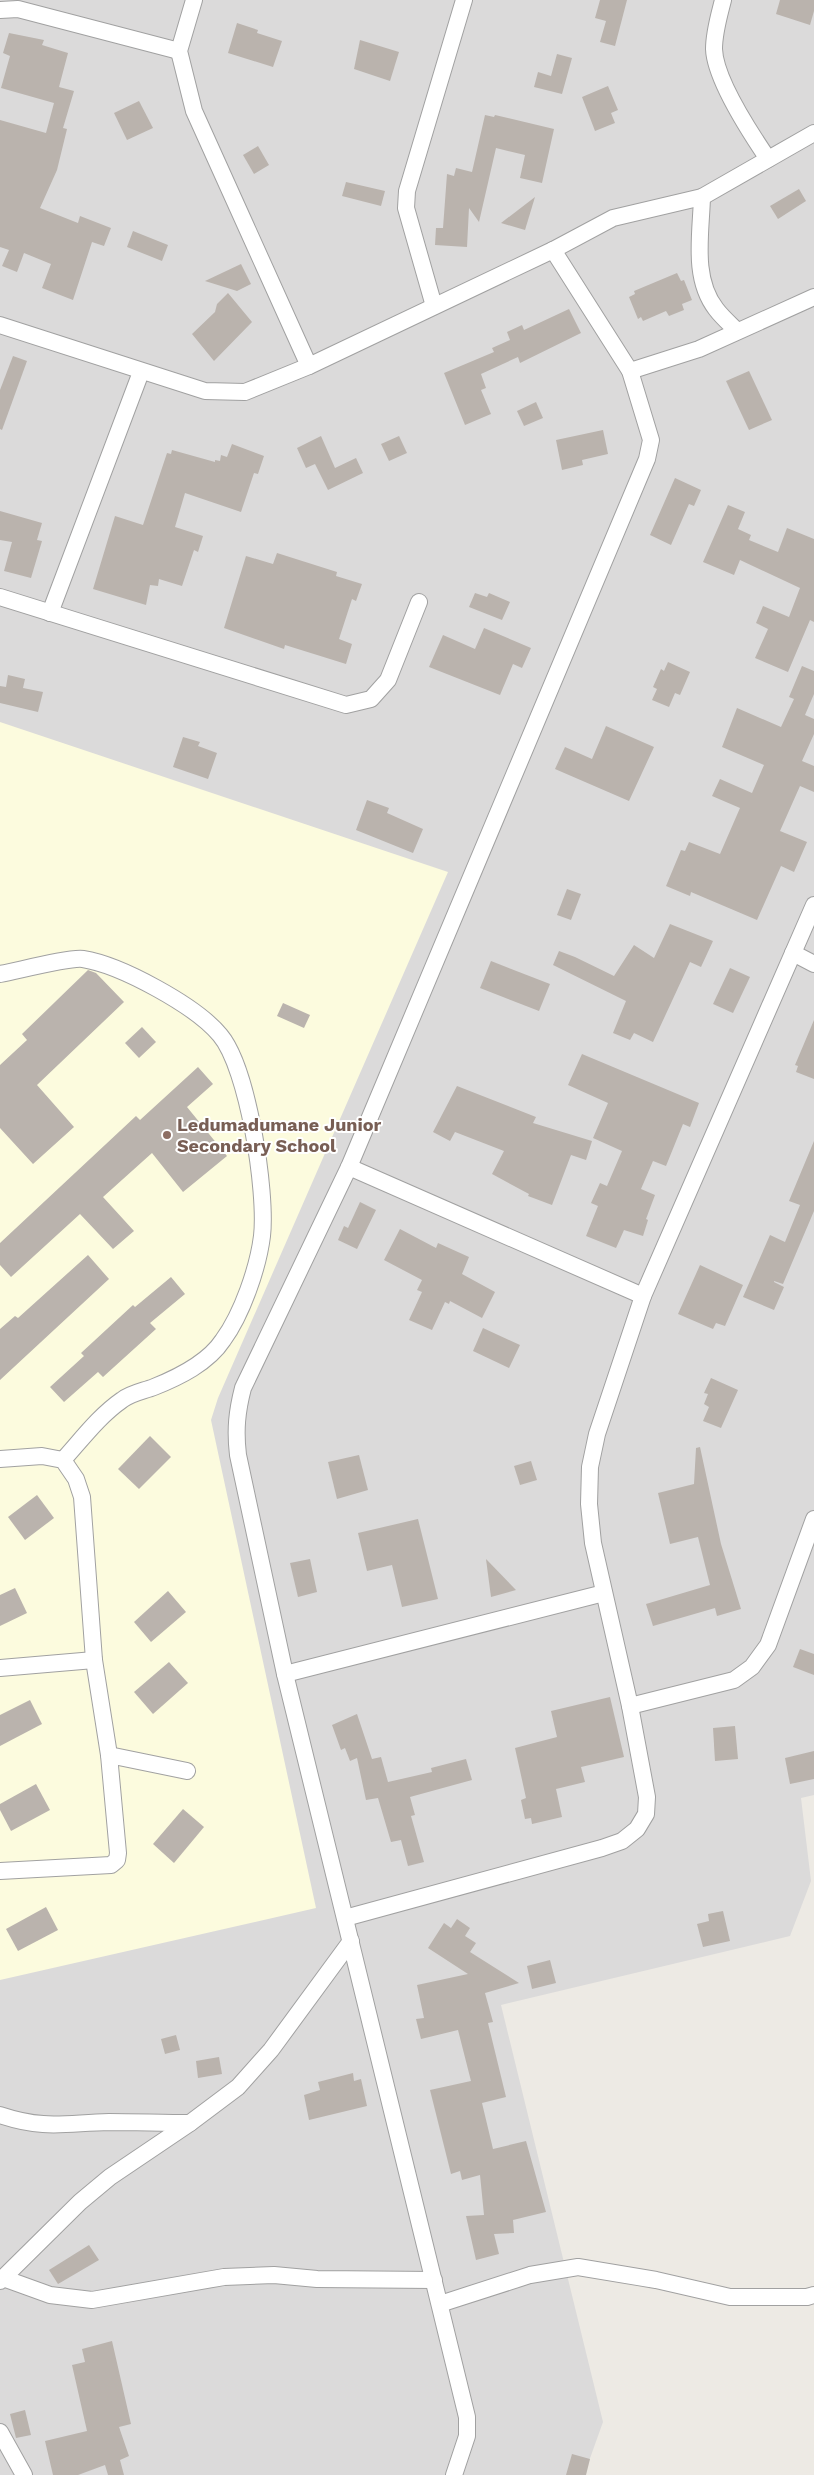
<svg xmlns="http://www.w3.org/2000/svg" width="814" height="2475" font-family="'Work Sans',sans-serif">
<rect width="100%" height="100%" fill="#edeae4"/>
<!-- residential -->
<path fill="#dbdada" d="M 0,0 L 814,0 L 814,1795 L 801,1798 L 811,1881 L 790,1936 L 501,2005 L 603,2422 L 584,2475 L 0,2475 Z"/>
<!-- education -->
<path fill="#fcfbde" d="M 0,722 L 448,872 L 218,1398 L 211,1420 L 316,1908 L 0,1980 Z"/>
<!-- building -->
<g fill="#bab3ad">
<path d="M 600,0 L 627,0 L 615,46 L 600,42 L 606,21 L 595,18 Z"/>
<path d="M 780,0 L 814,0 L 814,11 L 810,25 L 776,14 Z"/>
<path d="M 237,23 L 258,30 L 257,33 L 282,41 L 273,67 L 228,53 Z"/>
<path d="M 9,33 L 44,40 L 42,45 L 68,53 L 59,87 L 74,91 L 63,128 L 67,129 L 57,170 L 40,208 L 78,223 L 80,216 L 111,228 L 104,246 L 92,242 L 73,300 L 42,288 L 51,264 L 24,253 L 17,272 L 2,266 L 9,250 L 0,247 L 0,120 L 46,133 L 54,103 L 1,88 L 10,56 L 3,53 Z"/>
<path d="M 360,40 L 399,52 L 390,81 L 354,69 Z"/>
<path d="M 557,54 L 572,58 L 562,94 L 534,87 L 538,72 L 551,76 Z"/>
<path d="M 608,86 L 618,110 L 611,113 L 615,123 L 595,131 L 582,97 Z"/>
<path d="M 139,101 L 153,128 L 127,140 L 114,113 Z"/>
<path d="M 485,115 L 494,117 L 495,115 L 554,129 L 542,183 L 520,178 L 525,155 L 496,148 L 479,222 L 469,208 L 467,247 L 435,245 L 436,228 L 443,228 L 447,174 L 454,176 L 456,168 L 472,172 Z"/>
<path d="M 258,146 L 269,165 L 254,174 L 243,155 Z"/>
<path d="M 346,182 L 385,191 L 381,206 L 342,196 Z"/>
<path d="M 799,189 L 806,201 L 778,219 L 770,206 Z"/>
<path d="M 535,197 L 525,230 L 501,223 Z"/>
<path d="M 133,231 L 168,245 L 162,261 L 127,247 Z"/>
<path d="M 241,264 L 251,284 L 237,291 L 205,281 Z"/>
<path d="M 677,273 L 681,281 L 684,280 L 692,300 L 682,304 L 684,310 L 669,316 L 666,311 L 643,321 L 641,317 L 638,319 L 629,297 L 635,294 L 634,291 Z"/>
<path d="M 228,293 L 252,322 L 214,361 L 192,334 L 215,312 L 217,304 Z"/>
<path d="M 569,309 L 581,333 L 520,363 L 518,357 L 481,374 L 486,388 L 481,390 L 491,414 L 465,425 L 444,373 L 494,352 L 492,348 L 510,340 L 507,332 L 522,325 L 524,330 Z"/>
<path d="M 13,356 L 27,361 L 2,430 L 0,429 L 0,390 Z"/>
<path d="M 749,371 L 772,420 L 749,430 L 726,381 Z"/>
<path d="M 536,402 L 543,418 L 524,426 L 517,411 Z"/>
<path d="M 603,430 L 608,454 L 582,460 L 583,465 L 562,470 L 556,440 Z"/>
<path d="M 321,436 L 335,468 L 356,458 L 363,473 L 328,490 L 315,464 L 306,468 L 297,448 Z"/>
<path d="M 399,436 L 407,453 L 389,461 L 381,444 Z"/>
<path d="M 232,444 L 264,456 L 258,474 L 254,473 L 241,512 L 185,493 L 175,527 L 203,536 L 198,552 L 194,550 L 182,586 L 159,579 L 158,586 L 150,585 L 146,605 L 93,589 L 115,516 L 143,525 L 167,453 L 171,454 L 172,450 L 215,462 L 215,460 L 220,461 L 221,455 L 227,457 Z"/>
<path d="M 675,478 L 701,490 L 694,506 L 689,504 L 671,545 L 650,535 Z"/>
<path d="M 728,505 L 745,512 L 738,529 L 751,535 L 749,540 L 778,552 L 787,528 L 814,539 L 814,622 L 810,620 L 788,672 L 755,658 L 768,629 L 756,623 L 763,606 L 789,617 L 800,588 L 740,560 L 734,575 L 703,562 Z"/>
<path d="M 0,511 L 42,523 L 37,540 L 42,541 L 31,578 L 4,571 L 12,542 L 0,540 Z"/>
<path d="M 277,553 L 337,572 L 336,576 L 362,584 L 356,601 L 352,599 L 339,639 L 352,644 L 346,664 L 285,645 L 284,649 L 224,628 L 246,556 L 273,564 Z"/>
<path d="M 475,593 L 487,597 L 489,593 L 510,602 L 502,620 L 469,607 Z"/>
<path d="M 484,628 L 531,648 L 522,668 L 513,664 L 500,695 L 429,667 L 443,635 L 475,649 Z"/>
<path d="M 668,662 L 690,672 L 680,695 L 675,693 L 669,707 L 652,700 L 657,689 L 653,687 L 661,669 L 664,671 Z"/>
<path d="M 802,666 L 814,671 L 814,694 L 805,715 L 814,719 L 814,734 L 802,761 L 814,766 L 814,792 L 800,786 L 780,831 L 807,842 L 794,872 L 781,866 L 757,920 L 691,892 L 690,896 L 666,886 L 681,850 L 685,851 L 689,842 L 720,854 L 740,808 L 712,796 L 720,779 L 752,793 L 764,765 L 722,747 L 737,708 L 781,727 L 794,699 L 789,697 Z"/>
<path d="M 8,675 L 25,679 L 23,688 L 43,692 L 38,712 L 0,703 L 0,686 L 6,687 Z"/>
<path d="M 606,726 L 654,747 L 629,801 L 555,769 L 565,747 L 592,759 Z"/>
<path d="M 183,737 L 200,742 L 198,746 L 217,753 L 208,779 L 173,767 Z"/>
<path d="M 367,800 L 389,808 L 387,813 L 423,829 L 413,853 L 356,830 Z"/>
<path d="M 567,889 L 581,894 L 571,920 L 557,915 Z"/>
<path d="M 670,924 L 713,941 L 701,967 L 690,962 L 653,1042 L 634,1033 L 630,1040 L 613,1033 L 626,1001 L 553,965 L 559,951 L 575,957 L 614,976 L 634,945 L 654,958 Z"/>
<path d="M 491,961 L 550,984 L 539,1011 L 480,988 Z"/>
<path d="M 730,968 L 750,977 L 733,1013 L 713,1004 Z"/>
<path d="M 88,970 L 96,973 L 124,1002 L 37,1085 L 74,1127 L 33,1164 L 0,1128 L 0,1065 L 27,1040 L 22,1034 Z"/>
<path d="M 283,1003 L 310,1015 L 304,1028 L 277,1016 Z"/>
<path d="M 814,1020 L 814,1079 L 796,1072 L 798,1066 L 795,1065 Z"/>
<path d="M 142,1027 L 156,1042 L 139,1058 L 125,1043 Z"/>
<path d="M 582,1054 L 699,1103 L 690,1127 L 683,1124 L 666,1166 L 653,1161 L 641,1189 L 655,1195 L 646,1219 L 648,1220 L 643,1236 L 624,1230 L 616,1248 L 586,1236 L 598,1206 L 591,1203 L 600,1183 L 607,1186 L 622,1151 L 593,1138 L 608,1103 L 568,1085 Z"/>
<path d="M 198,1067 L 213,1084 L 187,1107 L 227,1156 L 183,1192 L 152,1153 L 103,1197 L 134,1231 L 113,1249 L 80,1214 L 11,1277 L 0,1265 L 0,1243 L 136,1116 L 140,1120 Z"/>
<path d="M 457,1086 L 536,1117 L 533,1123 L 592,1141 L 586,1160 L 571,1155 L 552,1205 L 528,1196 L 529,1194 L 492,1174 L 504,1151 L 455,1132 L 450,1141 L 433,1132 Z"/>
<path d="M 814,1141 L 814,1211 L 783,1284 L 774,1281 L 774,1282 L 784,1287 L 774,1310 L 743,1297 L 770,1235 L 785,1242 L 800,1205 L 789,1201 Z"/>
<path d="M 360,1202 L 376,1210 L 357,1249 L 338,1240 L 344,1226 L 348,1228 Z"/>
<path d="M 400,1229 L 436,1248 L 438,1243 L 469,1257 L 462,1274 L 495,1292 L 482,1318 L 450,1301 L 449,1304 L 445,1302 L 432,1330 L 409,1320 L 422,1292 L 417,1290 L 422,1280 L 384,1260 Z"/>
<path d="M 88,1255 L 109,1279 L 0,1380 L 0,1329 L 15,1316 L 18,1318 Z"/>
<path d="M 700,1265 L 743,1285 L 725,1326 L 716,1323 L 713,1329 L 678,1314 Z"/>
<path d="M 171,1277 L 185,1294 L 150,1323 L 156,1329 L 103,1377 L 98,1372 L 64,1402 L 50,1387 L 84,1356 L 81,1353 L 133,1305 L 135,1307 Z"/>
<path d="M 483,1328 L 520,1345 L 509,1368 L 473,1351 Z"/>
<path d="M 711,1378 L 738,1390 L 721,1428 L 703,1421 L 709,1407 L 704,1404 L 708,1394 L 704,1393 Z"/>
<path d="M 150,1436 L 171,1457 L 139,1489 L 118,1469 Z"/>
<path d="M 700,1447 L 721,1544 L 741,1609 L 717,1616 L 715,1608 L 653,1626 L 646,1604 L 710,1585 L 698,1537 L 670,1544 L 658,1493 L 694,1484 L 696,1448 Z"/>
<path d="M 359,1455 L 368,1490 L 337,1499 L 328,1462 Z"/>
<path d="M 531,1461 L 537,1480 L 520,1485 L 514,1466 Z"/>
<path d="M 37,1495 L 54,1518 L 25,1540 L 8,1517 Z"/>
<path d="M 418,1519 L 438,1599 L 402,1607 L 392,1565 L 367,1571 L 358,1533 Z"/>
<path d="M 310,1559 L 317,1592 L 298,1597 L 290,1563 Z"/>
<path d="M 486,1559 L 516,1590 L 491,1597 Z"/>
<path d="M 15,1588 L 27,1613 L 0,1626 L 0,1595 Z"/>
<path d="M 168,1591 L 186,1612 L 151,1642 L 134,1622 Z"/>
<path d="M 800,1649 L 814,1654 L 814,1675 L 793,1667 Z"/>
<path d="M 169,1662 L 188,1683 L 153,1714 L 134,1692 Z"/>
<path d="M 610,1697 L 624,1757 L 581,1767 L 585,1782 L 556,1789 L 562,1817 L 532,1824 L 531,1818 L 525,1819 L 521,1800 L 526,1798 L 515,1748 L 557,1737 L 551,1711 Z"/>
<path d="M 30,1700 L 42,1724 L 0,1746 L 0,1715 Z"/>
<path d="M 357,1714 L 372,1759 L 381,1757 L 388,1782 L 432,1772 L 431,1768 L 466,1759 L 472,1780 L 410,1797 L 415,1815 L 411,1816 L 424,1862 L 408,1866 L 401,1840 L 391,1842 L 378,1798 L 366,1800 L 357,1758 L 350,1761 L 345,1748 L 341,1750 L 332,1725 Z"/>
<path d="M 735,1726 L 738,1759 L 715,1761 L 713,1728 Z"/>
<path d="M 814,1751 L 814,1779 L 790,1784 L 785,1758 Z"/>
<path d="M 36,1784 L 50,1810 L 11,1831 L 0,1810 L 0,1804 Z"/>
<path d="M 183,1809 L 204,1827 L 174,1863 L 153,1844 Z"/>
<path d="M 46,1907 L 58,1930 L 18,1951 L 6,1929 Z"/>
<path d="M 723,1911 L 730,1941 L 703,1947 L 697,1924 L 709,1921 L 708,1914 Z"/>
<path d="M 457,1919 L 470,1928 L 465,1936 L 476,1943 L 470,1952 L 519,1983 L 485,1993 L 493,2022 L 488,2023 L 506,2097 L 482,2103 L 493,2149 L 526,2141 L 546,2212 L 513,2220 L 514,2233 L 494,2234 L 499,2254 L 476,2260 L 466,2216 L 484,2215 L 480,2175 L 462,2180 L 460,2171 L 451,2174 L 430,2090 L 471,2081 L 458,2030 L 421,2039 L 416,2019 L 424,2018 L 417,1985 L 468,1974 L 428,1948 L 444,1923 L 451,1928 Z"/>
<path d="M 550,1960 L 556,1983 L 532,1989 L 527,1966 Z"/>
<path d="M 176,2035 L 180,2050 L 165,2054 L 161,2039 Z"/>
<path d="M 219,2057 L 222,2074 L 198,2078 L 196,2061 Z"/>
<path d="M 353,2073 L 354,2081 L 361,2079 L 367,2106 L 309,2120 L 304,2095 L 320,2090 L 318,2082 Z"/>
<path d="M 89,2245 L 99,2260 L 58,2284 L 49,2270 Z"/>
<path d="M 112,2341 L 131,2424 L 119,2427 L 129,2456 L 120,2460 L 124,2475 L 108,2475 L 105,2465 L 78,2475 L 53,2475 L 45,2441 L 87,2431 L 72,2365 L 85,2362 L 82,2349 Z"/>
<path d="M 25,2410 L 31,2435 L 16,2438 L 10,2414 Z"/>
<path d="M 572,2454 L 590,2459 L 586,2475 L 566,2475 Z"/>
</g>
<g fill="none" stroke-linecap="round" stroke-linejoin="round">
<!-- street casing -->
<g stroke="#a1a1a1" stroke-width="18">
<g id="street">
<path d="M 194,0 L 179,51 L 194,111 L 309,366"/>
<path d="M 723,0 C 719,16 714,32 714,49 C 715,79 751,134 768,159"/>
<path d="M 0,10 L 18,9 L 179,51"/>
<path d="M 702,197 C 701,234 692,278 716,309 C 722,317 730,324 737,331"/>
<path d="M 434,306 L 406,208 L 407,191 L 464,0"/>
<path d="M 0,325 L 205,391 L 245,392 L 309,366 L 553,250 L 613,218 L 702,197 L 814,133"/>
<path d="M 630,371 L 699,349 L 814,297"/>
<path d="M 0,597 L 346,705 L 371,699 L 388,680 L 419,602"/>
<path d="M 50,613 L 141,372"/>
<path d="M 793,953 L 814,964"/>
<path d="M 0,974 C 17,971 70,957 83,959 C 121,965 196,1006 220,1035 C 248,1068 267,1192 262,1236 C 258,1268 242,1314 223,1340 C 208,1363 179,1377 154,1387 C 144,1391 131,1393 122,1400 C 99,1416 82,1439 63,1460"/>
<path d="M 349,1167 L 643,1296"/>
<path d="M 0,1459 L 42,1456 L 63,1460 L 76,1479 L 82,1497 L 94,1660 L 109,1755 L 118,1853 L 117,1860 L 111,1865 L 0,1871"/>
<path d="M 0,1668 L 94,1660"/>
<path d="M 285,1674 L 604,1593"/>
<path d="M 630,1706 L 734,1680 L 752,1667 L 768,1645 L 814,1519"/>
<path d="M 109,1755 L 187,1771"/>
<path d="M 345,1918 L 602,1848 L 622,1841 L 637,1829 L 646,1814 L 647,1797 L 630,1706 L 593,1543 L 589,1504 L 590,1467 L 597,1434 L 643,1296 L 814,905"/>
<path d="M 0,2115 C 45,2130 65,2123 109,2122 C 136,2122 163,2123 190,2123"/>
<path d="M 3,2278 L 50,2295 L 92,2300 L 224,2277 L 274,2275 L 317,2279 L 434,2280"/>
<path d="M 0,2281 L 80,2202 L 110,2177 L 190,2123 L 238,2087 L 271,2050 L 351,1941"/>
<path d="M 440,2304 L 530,2275 L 578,2267 L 656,2280 L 730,2297 L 807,2297 L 814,2295"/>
<path d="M 0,2432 L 24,2475"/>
<path d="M 454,2475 L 467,2436 L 467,2417 L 285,1674 L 238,1455 C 235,1430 237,1411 243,1388 L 349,1167 L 647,459 L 651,440 L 630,371 L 553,250"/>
</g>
</g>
<!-- street -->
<use href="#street" stroke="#fff" stroke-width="16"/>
</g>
<!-- markers -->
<circle fill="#8d6e63" stroke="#fff" stroke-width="2" cx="167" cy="1135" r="5"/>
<g text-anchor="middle" stroke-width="4" stroke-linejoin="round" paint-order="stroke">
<!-- education labels -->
<g font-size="18" font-weight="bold" fill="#785e54" stroke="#fff" text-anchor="start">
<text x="177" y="1131">Ledumadumane Junior<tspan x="177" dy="21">Secondary School</tspan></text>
</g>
</g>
</svg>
